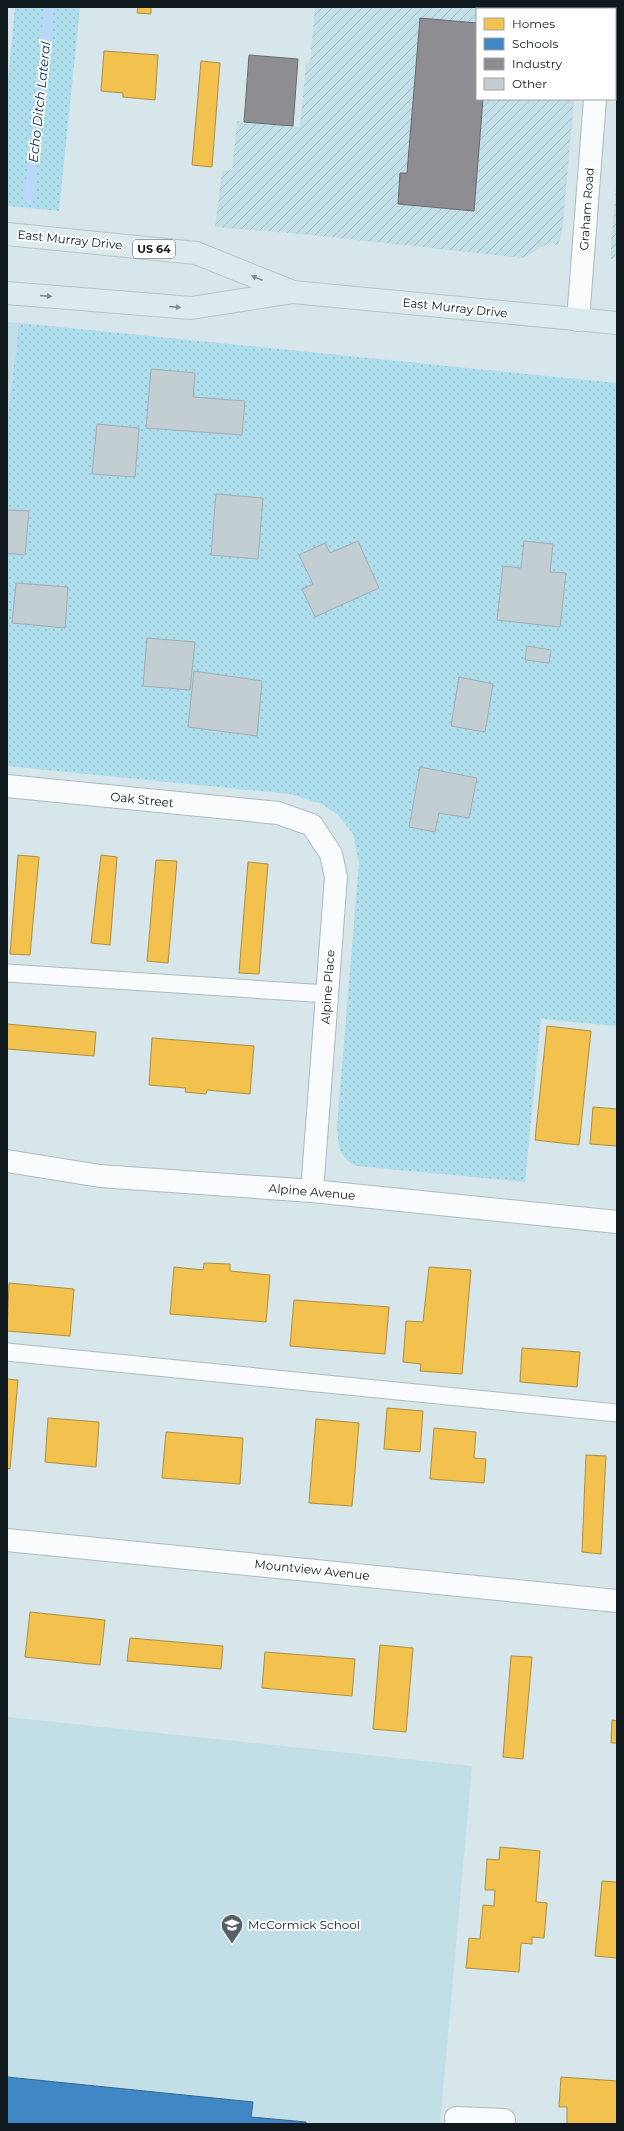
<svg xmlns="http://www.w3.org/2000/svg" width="624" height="2131" font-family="Montserrat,sans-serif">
<defs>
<pattern id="industrial-furrows" width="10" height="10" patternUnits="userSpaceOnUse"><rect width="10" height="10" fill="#c2dee7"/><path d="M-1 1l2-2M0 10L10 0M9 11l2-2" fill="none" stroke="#a6bec6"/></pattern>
<pattern id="grass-dots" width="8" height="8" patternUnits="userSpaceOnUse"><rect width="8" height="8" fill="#aeddec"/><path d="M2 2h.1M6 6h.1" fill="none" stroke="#95bdca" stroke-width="1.8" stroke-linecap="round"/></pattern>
</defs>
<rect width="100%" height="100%" fill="#d6e6eb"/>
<!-- built -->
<g fill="#c2dee7">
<path d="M 7,322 L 19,323 L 7,424 Z"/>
<path d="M 7,1717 L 472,1766 L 440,2124 L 7,2124 Z"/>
</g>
<!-- industrial -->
<g fill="url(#industrial-furrows)">
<path d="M 315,7 L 582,7 L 582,9 L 477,9 L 477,99 L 574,99 L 562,233 L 558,246 L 551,242 L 523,258 L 301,234 L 215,227 L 222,171 L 232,170 L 237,121 L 300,127 L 306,64 L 310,63 Z"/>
<path d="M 617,175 L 617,257 L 611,259 L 611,244 Z"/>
</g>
<!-- grass -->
<g fill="url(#grass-dots)">
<path d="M 15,7 L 80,7 L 59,211 L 7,206 L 7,91 Z"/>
<path d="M 19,323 L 617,383 L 617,1026 L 541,1019 L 525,1182 L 357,1166 C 338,1158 339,1146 337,1127 L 359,863 L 353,834 L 338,815 L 322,804 L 290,794 L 7,766 L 7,424 Z"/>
</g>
<!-- homes -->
<g fill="#f2c14e" stroke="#ae8f40">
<path d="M 138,7 L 151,7 L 151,14 L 137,13 Z"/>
<path d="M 104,51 L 158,55 L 155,100 L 123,97 L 123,93 L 101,91 Z"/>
<path d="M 201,61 L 220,63 L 212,167 L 192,165 Z"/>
<path d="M 18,855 L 39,857 L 30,955 L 10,954 Z"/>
<path d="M 101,855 L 117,857 L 110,945 L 91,943 Z"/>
<path d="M 156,860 L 177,861 L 168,963 L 147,961 Z"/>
<path d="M 248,862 L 268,864 L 259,974 L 239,973 Z"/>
<path d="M 7,1024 L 96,1032 L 94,1056 L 7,1049 Z"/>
<path d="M 547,1026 L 591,1031 L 579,1145 L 535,1140 Z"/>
<path d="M 152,1038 L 254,1046 L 250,1094 L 207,1090 L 206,1094 L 185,1092 L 186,1088 L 149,1085 Z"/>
<path d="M 593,1107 L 617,1109 L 617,1146 L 590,1144 Z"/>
<path d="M 204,1263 L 230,1264 L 230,1271 L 270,1275 L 266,1322 L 170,1314 L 174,1267 L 203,1270 Z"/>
<path d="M 429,1267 L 471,1270 L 462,1374 L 420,1371 L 421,1364 L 403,1362 L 406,1321 L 423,1322 Z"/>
<path d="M 9,1283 L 74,1289 L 70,1336 L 7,1331 Z"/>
<path d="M 294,1300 L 389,1307 L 385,1354 L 290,1346 Z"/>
<path d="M 522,1348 L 580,1352 L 577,1387 L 520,1382 Z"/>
<path d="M 7,1379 L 18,1380 L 10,1469 L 7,1468 Z"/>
<path d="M 387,1408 L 423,1411 L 420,1452 L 384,1449 Z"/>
<path d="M 48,1418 L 99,1422 L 96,1467 L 45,1462 Z"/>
<path d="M 316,1419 L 359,1423 L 352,1506 L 309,1503 Z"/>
<path d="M 434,1428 L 476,1432 L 474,1458 L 486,1459 L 484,1483 L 430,1479 Z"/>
<path d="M 166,1432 L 243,1438 L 240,1484 L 162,1478 Z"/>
<path d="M 586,1455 L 606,1456 L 601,1554 L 582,1552 Z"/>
<path d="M 30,1612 L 105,1620 L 100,1665 L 25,1657 Z"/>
<path d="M 130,1638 L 223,1646 L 221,1669 L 127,1661 Z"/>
<path d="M 380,1645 L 413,1648 L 406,1732 L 373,1729 Z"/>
<path d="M 265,1652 L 355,1659 L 352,1696 L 262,1688 Z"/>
<path d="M 511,1656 L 532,1657 L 523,1759 L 503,1757 Z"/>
<path d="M 612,1720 L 617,1721 L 617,1743 L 611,1743 Z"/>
<path d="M 500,1847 L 540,1851 L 536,1902 L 547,1903 L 544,1938 L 532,1937 L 532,1944 L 521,1943 L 519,1972 L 466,1968 L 469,1938 L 480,1939 L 483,1905 L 494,1906 L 495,1890 L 485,1890 L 487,1859 L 499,1860 Z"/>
<path d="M 602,1881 L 617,1882 L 617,1958 L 595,1956 Z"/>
<path d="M 561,2077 L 617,2081 L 617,2124 L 567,2124 L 567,2107 L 559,2107 Z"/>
</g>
<!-- schools -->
<path fill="#3f88c5" stroke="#316793" d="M 7,2077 L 253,2102 L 251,2117 L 306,2122 L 306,2124 L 7,2124 Z"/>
<!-- industry -->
<g fill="#8d8d92" stroke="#686a6f">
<path d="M 420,18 L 477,23 L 477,99 L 483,99 L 474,211 L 398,204 L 400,173 L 407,173 Z"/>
<path d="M 249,55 L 298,59 L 293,126 L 244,122 Z"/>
</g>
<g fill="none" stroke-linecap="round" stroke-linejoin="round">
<!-- stream -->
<path stroke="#bad6f8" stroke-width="10" d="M 29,198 L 49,7"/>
</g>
<!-- building -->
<g fill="#c3ced3" stroke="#a3aeb3">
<path d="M 151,369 L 195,373 L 193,397 L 245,401 L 242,435 L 146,428 Z"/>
<path d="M 97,424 L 139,428 L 135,477 L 92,474 Z"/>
<path d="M 216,494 L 263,498 L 258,559 L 211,555 Z"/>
<path d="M 7,510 L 29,511 L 25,555 L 7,553 Z"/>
<path d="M 358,541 L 379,588 L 315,617 L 302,589 L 313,584 L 299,555 L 325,543 L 330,553 Z"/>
<path d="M 524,541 L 553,544 L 550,572 L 566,573 L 560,627 L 497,620 L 503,566 L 521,568 Z"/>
<path d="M 16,583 L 68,587 L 65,628 L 12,623 Z"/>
<path d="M 147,638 L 195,642 L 190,690 L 143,686 Z"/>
<path d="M 527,646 L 551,650 L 549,663 L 525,660 Z"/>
<path d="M 194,671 L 262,681 L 257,736 L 188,727 Z"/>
<path d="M 459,677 L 493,684 L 485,732 L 451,726 Z"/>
<path d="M 420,767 L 477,778 L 469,818 L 439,813 L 435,832 L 409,827 Z"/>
</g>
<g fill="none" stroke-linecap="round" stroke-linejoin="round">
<!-- service casing -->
<g stroke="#aebbbf" stroke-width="19">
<g id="service">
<path d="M 7,973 L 328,994"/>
<path d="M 7,1352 L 617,1413"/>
</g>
</g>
<!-- minor casing -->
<g stroke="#aebbbf" stroke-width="24">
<g id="minor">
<path d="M 602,9 L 602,7"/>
<path d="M 578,320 L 595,99"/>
<path d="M 7,786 L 278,813 L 312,825 L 331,854 L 336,877 L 312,1191"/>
<path d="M 7,1161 L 100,1176 L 312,1191 L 617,1222"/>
<path d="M 7,1540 L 617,1601"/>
<path d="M 456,2124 L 456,2118 L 504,2120"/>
</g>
</g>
<!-- trunk casing -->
<g stroke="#bcc4c6" stroke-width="24">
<g id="trunk">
<path d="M 7,234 L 196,253 L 293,292"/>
<path d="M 7,293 L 191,308 L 293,292 L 617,323"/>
</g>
</g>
<!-- service -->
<use href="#service" stroke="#f9fbfc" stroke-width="17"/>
<!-- minor -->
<use href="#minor" stroke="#f9fbfc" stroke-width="22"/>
<!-- trunk -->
<use href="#trunk" stroke="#dbeaec" stroke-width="22"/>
</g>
<!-- one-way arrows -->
<defs><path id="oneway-solid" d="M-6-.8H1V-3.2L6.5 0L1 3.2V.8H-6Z"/></defs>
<g fill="#808c8f">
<use href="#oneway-solid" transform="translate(257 278) rotate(-158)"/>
<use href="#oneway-solid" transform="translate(46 296) rotate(5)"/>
<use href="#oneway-solid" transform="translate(175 307) rotate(5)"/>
</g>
<!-- icons -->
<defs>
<g id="school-pin" transform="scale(1.15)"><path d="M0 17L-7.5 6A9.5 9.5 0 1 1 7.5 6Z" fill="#556166" stroke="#fff"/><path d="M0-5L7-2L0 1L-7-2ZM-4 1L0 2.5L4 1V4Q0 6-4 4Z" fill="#fff"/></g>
</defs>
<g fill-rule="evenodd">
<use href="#school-pin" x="232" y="1925"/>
</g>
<g text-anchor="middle" stroke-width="4" stroke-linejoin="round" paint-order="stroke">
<!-- shield labels -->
<rect fill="#fff" stroke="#585f62" stroke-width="1" x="133" y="240" width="42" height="18" rx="3"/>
<g font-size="11" font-weight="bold" fill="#101a1e">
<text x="154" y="253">US 64</text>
</g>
<!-- street labels -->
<g font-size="12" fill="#101a1e" stroke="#fff">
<text transform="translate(587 209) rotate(-86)" y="4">Graham Road</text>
<text transform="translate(70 240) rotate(6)" y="4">East Murray Drive</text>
<text transform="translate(455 308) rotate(6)" y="4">East Murray Drive</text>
<text transform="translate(142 800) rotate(6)" y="4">Oak Street</text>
<text transform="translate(328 987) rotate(-86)" y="4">Alpine Place</text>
<text transform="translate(312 1192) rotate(5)" y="4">Alpine Avenue</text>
<text transform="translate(312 1570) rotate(6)" y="4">Mountview Avenue</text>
</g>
<!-- poi labels -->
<g font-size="12" fill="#101a1e" stroke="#fff" text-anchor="start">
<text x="248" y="1929">McCormick School</text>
</g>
<!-- water labels -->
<g font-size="13" font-style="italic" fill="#092d5b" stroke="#fff">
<text transform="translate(39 102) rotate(-84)" y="5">Echo Ditch Lateral</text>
</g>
</g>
<!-- border -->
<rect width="624" height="2131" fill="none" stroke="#101a1e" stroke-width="16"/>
<!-- legend -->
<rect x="476" y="8" width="140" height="92" fill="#ffffff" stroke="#9fa3a5"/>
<rect x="484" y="18" width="20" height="12" fill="#f2c14e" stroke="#9fa3a5"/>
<text x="512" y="28" font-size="12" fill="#101a1e">Homes</text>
<rect x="484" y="38" width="20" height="12" fill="#3f88c5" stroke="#9fa3a5"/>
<text x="512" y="48" font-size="12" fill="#101a1e">Schools</text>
<rect x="484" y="58" width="20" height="12" fill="#8d8d92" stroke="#9fa3a5"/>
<text x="512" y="68" font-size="12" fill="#101a1e">Industry</text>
<rect x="484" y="78" width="20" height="12" fill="#c3ced3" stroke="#9fa3a5"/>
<text x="512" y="88" font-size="12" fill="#101a1e">Other</text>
</svg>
